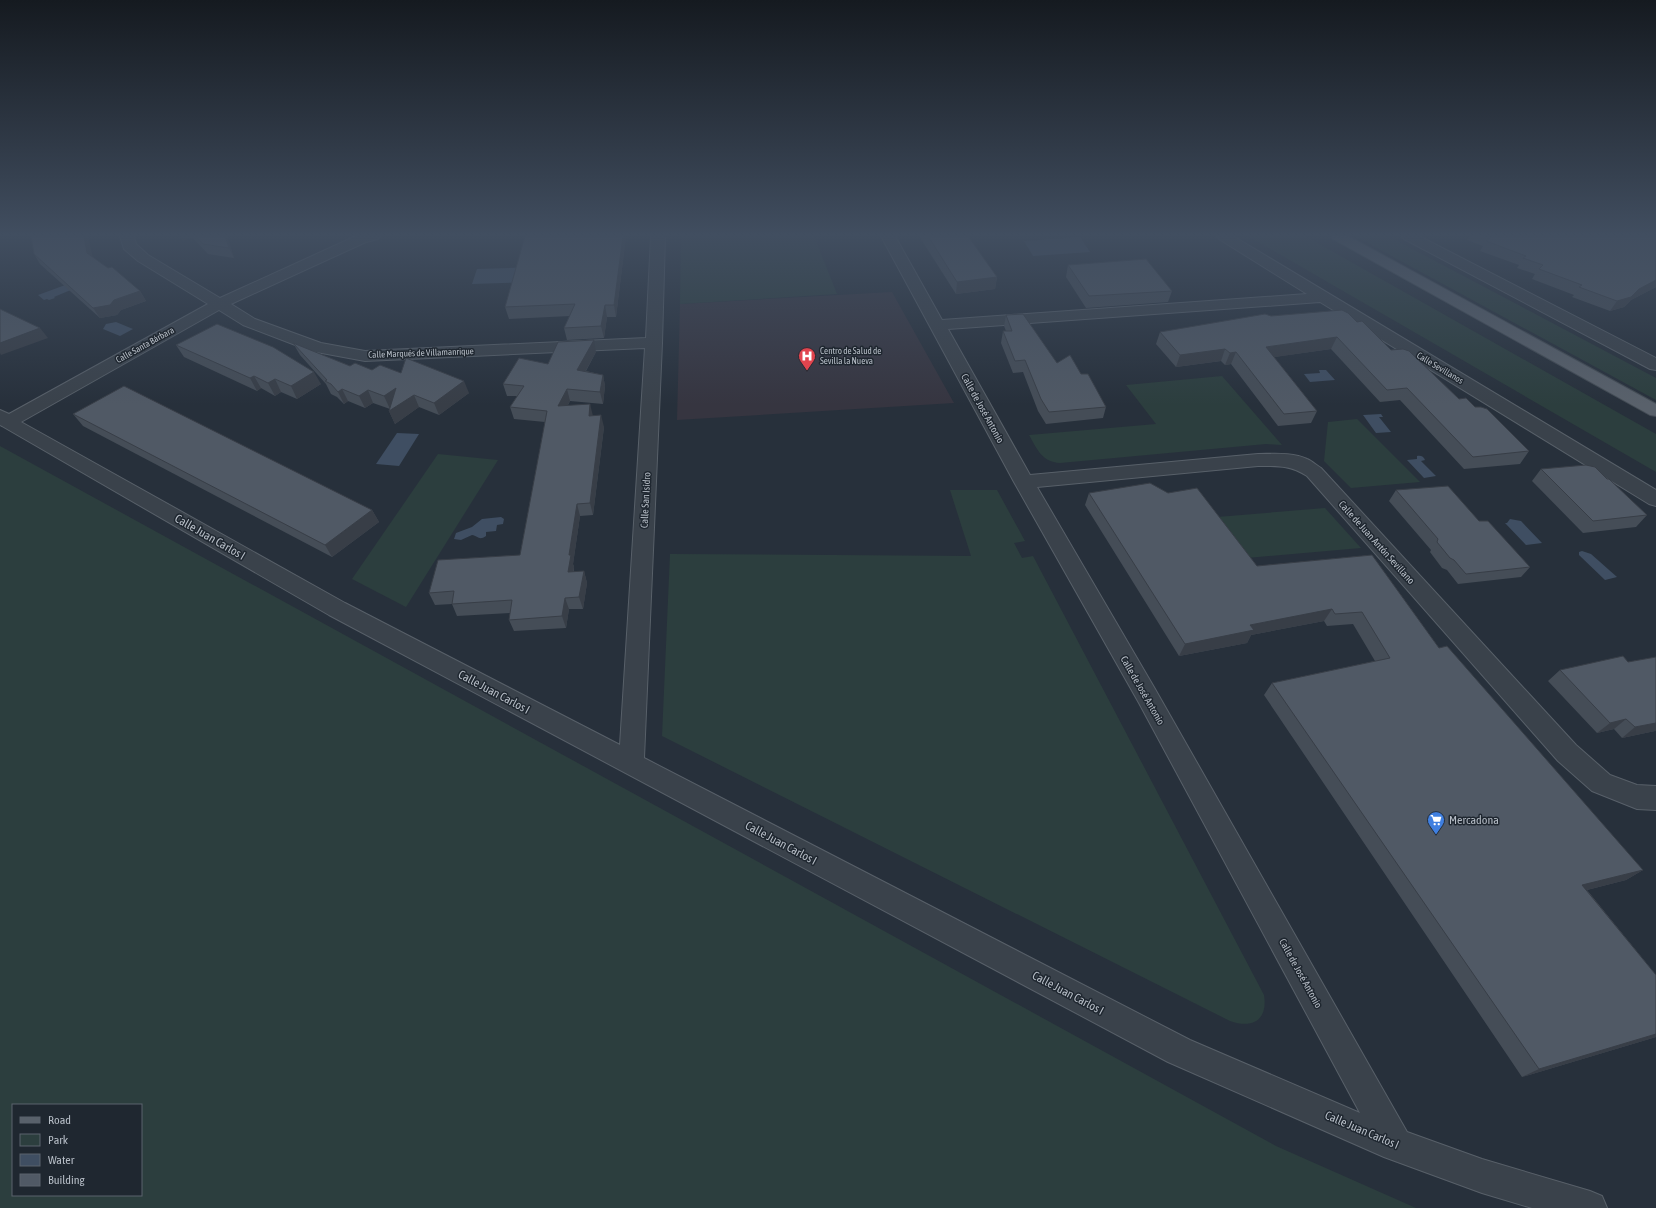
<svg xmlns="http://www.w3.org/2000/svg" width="1656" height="1208" font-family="'Asap Condensed',sans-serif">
<rect width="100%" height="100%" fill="#27303b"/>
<!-- medical -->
<path fill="#363540" d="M 892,292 L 954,403 L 677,420 L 680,304 Z"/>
<!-- green -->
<g fill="#2c3e3e" fill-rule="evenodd">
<path d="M 681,236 L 814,236 L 837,294 L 680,304 Z"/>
<path d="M 1248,236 L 1305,236 L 1656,434 L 1656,472 Z"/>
<path d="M 1355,236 L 1388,236 L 1656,378 L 1656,400 Z"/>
<path d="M 1222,376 L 1282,445 L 1266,444 L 1060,463 C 1042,462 1037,449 1029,435 L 1156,424 L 1126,385 Z"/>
<path d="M 1357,419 L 1420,482 L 1351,488 L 1324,461 L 1328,422 Z"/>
<path d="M 0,446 L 1276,1146 L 1416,1208 L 0,1208 ZM 13,1105 L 141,1105 L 141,1195 L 13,1195 Z"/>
<path d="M 438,454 L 498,460 L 406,607 L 352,579 Z"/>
<path d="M 950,490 L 997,490 L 1025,541 L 1014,543 L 1022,558 L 1033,556 L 1264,995 C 1268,1020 1253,1029 1230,1021 L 662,736 L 670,554 L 971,556 Z"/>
<path d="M 1325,508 L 1361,548 L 1235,559 L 1205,518 Z"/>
</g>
<!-- water -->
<g fill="#3f4e62">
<path d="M 1080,237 L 1090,252 L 1033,256 L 1024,241 Z"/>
<path d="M 536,267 L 533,282 L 472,284 L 477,269 Z"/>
<path d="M 68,284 L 73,289 L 54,297 L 55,298 L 49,300 L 47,299 L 44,300 L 38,295 Z"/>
<path d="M 116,322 L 133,329 L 120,336 L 103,329 L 106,324 Z"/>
<path d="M 1319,370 L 1326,370 L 1335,380 L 1310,382 L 1304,374 L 1320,373 Z"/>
<path d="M 1381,414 L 1383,417 L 1379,417 L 1391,432 L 1376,433 L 1363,415 Z"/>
<path d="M 397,433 L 419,434 L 399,466 L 376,464 Z"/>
<path d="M 1417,456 C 1420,455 1424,456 1425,460 L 1421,461 L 1436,476 L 1424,478 L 1407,460 L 1417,459 Z"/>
<path d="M 501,517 L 504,519 L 503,524 L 497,525 L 496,531 L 486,532 L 486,536 C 479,541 478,536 472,535 L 461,540 L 454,539 L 456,533 L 472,527 L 482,519 Z"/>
<path d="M 1510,519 L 1521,521 L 1542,543 L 1526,545 L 1505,523 L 1507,523 Z"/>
<path d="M 1582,551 L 1591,554 L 1617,577 L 1605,580 L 1579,555 L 1579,552 Z"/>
</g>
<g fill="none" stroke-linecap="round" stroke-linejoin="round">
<!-- minor casing -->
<g stroke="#586069" stroke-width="2">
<g id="minor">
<path d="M 120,236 L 134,236 L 136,244 L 148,255 L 220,298 L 356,236 L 380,236 L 378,239 L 366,242 L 231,304 L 255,319 L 321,343 L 365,351 L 646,338 L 651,236 L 665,236 L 662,343 L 644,758 L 1190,1040 L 1360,1113 L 1139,703 L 1014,482 L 881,236 L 895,236 L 942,320 L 1307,294 L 1219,239 L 1217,236 L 1233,236 L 1656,490 L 1656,506 L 1649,504 L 1320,302 L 948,329 L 1030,475 L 1258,454 C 1273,454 1293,452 1307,459 C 1312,461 1316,465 1321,468 L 1576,745 L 1610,775 L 1637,785 L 1656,786 L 1656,810 L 1637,809 L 1592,791 L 1558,761 L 1307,476 C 1290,465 1279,466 1258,466 L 1037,487 L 1155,689 L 1407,1132 L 1482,1159 L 1590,1191 L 1602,1196 L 1607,1208 L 1532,1208 L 1482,1193 L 1384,1157 L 1168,1062 L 329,615 L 2,426 L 0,425 L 0,410 L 9,414 L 208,304 L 138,261 L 124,249 ZM 219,310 L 243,325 L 311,351 L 365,361 L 645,348 L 620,745 L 345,603 L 21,422 Z"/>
<path d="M 1402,236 L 1419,236 L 1656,358 L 1656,370 L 1650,369 L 1404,239 Z"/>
</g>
</g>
<!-- major casing -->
<g stroke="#434b54" stroke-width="2">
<path id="major" d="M 1331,236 L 1348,236 L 1656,404 L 1656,416 L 1650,415 L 1333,239 Z"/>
</g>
<!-- minor -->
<use href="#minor" fill="#3a424b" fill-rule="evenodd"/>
<!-- major -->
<use href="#major" fill="#59616b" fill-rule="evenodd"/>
</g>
<!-- wall -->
<g fill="#454d57">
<path d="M 180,236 L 227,236 L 234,258 L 208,254 L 193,238 L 182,240 Z"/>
<path d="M 626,236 L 616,317 L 607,317 L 604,338 L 567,340 L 564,328 L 570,316 L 509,319 L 505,307 Z"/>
<path d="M 919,236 L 968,236 L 997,277 L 995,289 L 956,294 Z"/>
<path d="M 1470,236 L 1656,236 L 1656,287 L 1631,300 L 1624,307 L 1610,311 L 1572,297 L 1574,295 L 1532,279 L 1535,274 L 1517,268 L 1519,265 L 1480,251 L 1483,246 L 1467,240 Z"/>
<path d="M 34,254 L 92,257 L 140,291 L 146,301 L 121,310 L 117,315 L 100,318 L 40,264 Z"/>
<path d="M 1068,265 L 1172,291 L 1168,302 L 1086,308 L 1066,277 Z"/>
<path d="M 1006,315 L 1057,363 L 1081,374 L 1106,407 L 1103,418 L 1046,424 L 1038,411 L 1023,372 L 1013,373 L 1001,343 L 1003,331 L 1006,331 L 1004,326 Z"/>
<path d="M 1271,316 L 1357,322 L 1391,350 L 1459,399 L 1475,407 L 1529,451 L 1520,464 L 1464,469 L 1400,400 L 1380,402 L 1331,349 L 1274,357 L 1317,411 L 1311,423 L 1278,426 L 1231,364 L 1225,365 L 1221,361 L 1176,367 L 1156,344 L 1160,332 Z"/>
<path d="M 293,343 L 350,366 L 372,370 L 401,373 L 469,393 L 439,415 L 419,407 L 395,424 L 389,411 L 390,409 L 373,403 L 365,408 L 348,401 L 344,404 L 337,397 L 331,394 L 326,384 L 300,355 Z"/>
<path d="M 176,345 L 321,384 L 297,399 L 281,392 L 275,396 L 261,388 L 257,391 L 184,357 Z"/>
<path d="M 596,352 L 586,371 L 603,375 L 605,386 L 603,404 L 570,401 L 568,405 L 593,416 L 604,427 L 593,515 L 580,516 L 573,564 L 574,567 L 574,572 L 584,571 L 587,583 L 583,609 L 569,609 L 566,628 L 514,631 L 509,620 L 510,613 L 457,616 L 452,604 L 435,605 L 429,593 L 520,555 L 545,422 L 514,419 L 510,407 L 517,396 L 507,396 L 503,384 Z"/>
<path d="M 73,414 L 372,510 L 379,522 L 332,557 L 83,426 Z"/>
<path d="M 1541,469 L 1607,479 L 1647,515 L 1636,527 L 1583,533 L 1532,481 Z"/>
<path d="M 1396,490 L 1479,521 L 1530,567 L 1521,577 L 1458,584 L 1447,570 L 1442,568 L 1430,552 L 1431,550 L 1389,501 Z"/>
<path d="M 1089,493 L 1257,566 L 1372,555 L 1439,648 L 1643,870 L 1626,880 L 1587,890 L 1656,975 L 1656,1037 L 1522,1077 L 1264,695 L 1272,683 L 1375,661 L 1353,624 L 1327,626 L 1324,621 L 1251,635 L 1247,643 L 1179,656 L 1085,505 Z"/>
<path d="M 1656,657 L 1656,730 L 1655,731 L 1622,738 L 1614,729 L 1597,733 L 1548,681 L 1560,670 L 1628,662 Z"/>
</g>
<!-- shaded-wall -->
<g fill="#383e47">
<path d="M 84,236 L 88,236 L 94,263 L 87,253 Z"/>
<path d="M 180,236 L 192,236 L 193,238 L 182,240 Z"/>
<path d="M 225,236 L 227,236 L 234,258 L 229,248 Z"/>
<path d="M 623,236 L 626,236 L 616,317 L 614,305 Z"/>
<path d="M 997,277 L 995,289 L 956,294 L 957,282 Z"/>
<path d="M 1656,280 L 1656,287 L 1631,300 L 1624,307 L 1610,311 L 1617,301 Z"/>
<path d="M 140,291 L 146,301 L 121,310 L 117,315 L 100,318 L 93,308 Z"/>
<path d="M 605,305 L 607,317 L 604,338 L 601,326 Z"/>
<path d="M 40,328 L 48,338 L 1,355 L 0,353 L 0,343 Z"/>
<path d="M 1337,337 L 1331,349 L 1261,359 L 1266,347 Z"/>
<path d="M 594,340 L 596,352 L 580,381 L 577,370 Z"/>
<path d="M 1225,349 L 1221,361 L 1176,367 L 1180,355 Z"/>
<path d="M 1236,352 L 1231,364 L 1225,365 L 1230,353 Z"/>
<path d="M 314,372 L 321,384 L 297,399 L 291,386 Z"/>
<path d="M 603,375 L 605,386 L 603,404 L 600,392 Z"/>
<path d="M 254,376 L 261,388 L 257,391 L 250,378 Z"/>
<path d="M 275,379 L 281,392 L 275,396 L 268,383 Z"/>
<path d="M 464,381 L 469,393 L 439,415 L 434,403 Z"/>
<path d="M 396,388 L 390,409 L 384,396 Z"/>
<path d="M 342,389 L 348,401 L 344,404 L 338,392 Z"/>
<path d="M 567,389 L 570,401 L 561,417 L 558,406 Z"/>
<path d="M 368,390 L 373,403 L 365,408 L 359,396 Z"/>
<path d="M 414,395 L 419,407 L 395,424 L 389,411 Z"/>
<path d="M 590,404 L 593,416 L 589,416 Z"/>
<path d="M 601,415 L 604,427 L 593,515 L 590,503 Z"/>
<path d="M 577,504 L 580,516 L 573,564 L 574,567 L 572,584 L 568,572 L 569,555 Z"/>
<path d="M 372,510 L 379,522 L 332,557 L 325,545 Z"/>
<path d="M 584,571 L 587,583 L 583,609 L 579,597 Z"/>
<path d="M 565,598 L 569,609 L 566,628 L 562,616 Z"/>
<path d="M 1332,609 L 1324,621 L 1251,635 L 1247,643 L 1179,656 L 1185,644 L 1250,625 Z"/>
<path d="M 1626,719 L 1614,729 L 1597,733 L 1610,723 Z"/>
<path d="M 1656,723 L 1656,730 L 1655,731 L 1622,738 L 1635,727 Z"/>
<path d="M 1643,870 L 1626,880 L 1567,895 L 1582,885 Z"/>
<path d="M 1656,1034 L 1656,1037 L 1522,1077 L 1539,1069 Z"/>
</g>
<!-- building -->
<g fill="#505965" stroke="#383e47">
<path d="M 31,236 L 84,236 L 87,253 L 108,268 L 112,267 L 140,291 L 114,300 L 110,305 L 93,308 L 34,254 Z"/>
<path d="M 195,236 L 225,236 L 229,248 L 203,244 Z"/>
<path d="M 525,236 L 623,236 L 614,305 L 605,305 L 601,326 L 564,328 L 575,304 L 505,307 Z"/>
<path d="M 928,236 L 968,236 L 997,277 L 957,282 Z"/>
<path d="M 1486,236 L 1656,236 L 1656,280 L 1639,289 L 1631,297 L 1617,301 L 1579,287 L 1582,285 L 1539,269 L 1543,265 L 1523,258 L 1526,256 L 1486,241 L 1491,237 Z"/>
<path d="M 1146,259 L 1172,291 L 1089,296 L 1068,265 Z"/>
<path d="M 0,309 L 40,328 L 0,343 Z"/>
<path d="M 1342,310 L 1348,313 L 1357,322 L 1362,321 L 1391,350 L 1403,349 L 1409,351 L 1459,399 L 1466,398 L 1475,407 L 1481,407 L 1487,409 L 1529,451 L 1473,457 L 1407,388 L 1387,390 L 1337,337 L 1266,347 L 1317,411 L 1284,414 L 1236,352 L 1230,353 L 1225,349 L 1180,355 L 1160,332 L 1265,314 L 1271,316 Z"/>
<path d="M 1023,314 L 1057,363 L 1070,355 L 1081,374 L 1088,374 L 1106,407 L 1049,412 L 1041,399 L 1025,360 L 1015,361 L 1003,331 L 1012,331 L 1006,315 Z"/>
<path d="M 217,324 L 273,347 L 314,372 L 291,386 L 275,379 L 268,383 L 254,376 L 250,378 L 176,345 Z"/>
<path d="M 594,340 L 577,370 L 603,375 L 600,392 L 567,389 L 558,406 L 590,404 L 589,416 L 601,415 L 590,503 L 577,504 L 569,555 L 571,555 L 568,572 L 584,571 L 579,597 L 565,598 L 562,616 L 509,620 L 512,600 L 452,604 L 454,591 L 429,593 L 438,560 L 520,555 L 547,411 L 510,407 L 524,386 L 503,384 L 519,358 L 548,364 L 558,342 Z"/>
<path d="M 293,343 L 350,366 L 355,363 L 372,370 L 380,365 L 401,373 L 406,358 L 464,381 L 434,403 L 414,395 L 389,411 L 396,388 L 384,396 L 368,390 L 359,396 L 342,389 L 338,392 L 331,384 L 325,381 L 327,380 Z"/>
<path d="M 124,386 L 372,510 L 325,545 L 73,414 Z"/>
<path d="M 1586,465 L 1595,467 L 1607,479 L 1609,479 L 1647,515 L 1593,521 L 1541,469 Z"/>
<path d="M 1150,483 L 1168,493 L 1197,488 L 1257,566 L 1372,555 L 1439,648 L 1447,646 L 1643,870 L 1582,885 L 1656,975 L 1656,1034 L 1539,1069 L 1272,683 L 1390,658 L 1362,612 L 1335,614 L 1332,609 L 1250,625 L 1254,630 L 1185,644 L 1089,493 Z"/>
<path d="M 1448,486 L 1479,521 L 1488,521 L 1530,567 L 1466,574 L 1454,560 L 1450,558 L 1437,542 L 1438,539 L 1396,490 Z"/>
<path d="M 1623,656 L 1628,662 L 1656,657 L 1656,723 L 1635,727 L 1626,719 L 1610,723 L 1560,670 Z"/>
</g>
<!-- sky -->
<linearGradient id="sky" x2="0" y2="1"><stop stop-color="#151a20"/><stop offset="0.58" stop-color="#414e60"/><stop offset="1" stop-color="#414e60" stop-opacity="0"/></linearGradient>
<rect width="1656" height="405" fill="url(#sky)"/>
<!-- icons -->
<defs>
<g id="hospital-pin" transform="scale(0.9)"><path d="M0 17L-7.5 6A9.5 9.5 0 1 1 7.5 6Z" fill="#e0444e" stroke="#1f2730"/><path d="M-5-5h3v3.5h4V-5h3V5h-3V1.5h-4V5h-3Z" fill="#fff"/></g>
<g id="supermarket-pin" transform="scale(0.9)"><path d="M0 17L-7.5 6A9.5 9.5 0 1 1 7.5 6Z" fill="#3f7fe0" stroke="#1f2730"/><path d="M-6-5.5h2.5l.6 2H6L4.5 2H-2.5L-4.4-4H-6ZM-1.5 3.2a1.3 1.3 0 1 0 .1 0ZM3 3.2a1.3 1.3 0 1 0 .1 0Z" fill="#fff"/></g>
</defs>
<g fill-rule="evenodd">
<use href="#hospital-pin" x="807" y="356"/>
<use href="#supermarket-pin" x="1436" y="820"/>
</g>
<g text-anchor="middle" stroke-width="3" stroke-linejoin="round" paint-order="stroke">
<!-- far-street labels -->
<g font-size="9" fill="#b6bdc6" stroke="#1f2730">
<text transform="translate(145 345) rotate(-29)" y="3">Calle Santa Bárbara</text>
<text transform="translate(421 353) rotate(-2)" y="3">Calle Marqués de Villamanrique</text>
<text transform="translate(1440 368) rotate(31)" y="3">Calle Sevillanos</text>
</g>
<!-- far-poi labels -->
<g font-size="9" fill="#b6bdc6" stroke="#1f2730" text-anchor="start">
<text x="820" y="354">Centro de Salud de<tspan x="820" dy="10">Sevilla la Nueva</tspan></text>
</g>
<!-- street labels -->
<g font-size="10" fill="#b6bdc6" stroke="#1f2730">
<text transform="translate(983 408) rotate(61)" y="4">Calle de José Antonio</text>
<text transform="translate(645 500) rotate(-87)" y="4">Calle San Isidro</text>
<text transform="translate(1377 542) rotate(48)" y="4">Calle de Juan Antón Sevillano</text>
<text transform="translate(1143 690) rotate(60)" y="4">Calle de José Antonio</text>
<text transform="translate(1301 973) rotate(61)" y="4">Calle de José Antonio</text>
</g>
<!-- near-street labels -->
<g font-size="12" fill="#b6bdc6" stroke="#1f2730">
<text transform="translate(210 537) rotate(30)" y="4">Calle Juan Carlos I</text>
<text transform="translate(494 692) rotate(28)" y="4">Calle Juan Carlos I</text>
<text transform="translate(781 843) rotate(28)" y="4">Calle Juan Carlos I</text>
<text transform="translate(1068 993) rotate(28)" y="4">Calle Juan Carlos I</text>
<text transform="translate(1362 1130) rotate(23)" y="4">Calle Juan Carlos I</text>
</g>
<!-- near-poi labels -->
<g font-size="12" fill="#b6bdc6" stroke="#1f2730" text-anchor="start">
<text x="1449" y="824">Mercadona</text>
</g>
</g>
<!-- legend -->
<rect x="12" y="1104" width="130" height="92" fill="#1f2730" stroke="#5b636c"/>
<rect x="20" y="1117" width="20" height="6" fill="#59616b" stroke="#5b636c"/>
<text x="48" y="1124" font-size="12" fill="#b6bdc6">Road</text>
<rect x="20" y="1134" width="20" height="12" fill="#2c3e3e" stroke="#5b636c"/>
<text x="48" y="1144" font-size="12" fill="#b6bdc6">Park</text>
<rect x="20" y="1154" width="20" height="12" fill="#3f4e62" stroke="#5b636c"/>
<text x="48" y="1164" font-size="12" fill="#b6bdc6">Water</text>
<rect x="20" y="1174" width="20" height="12" fill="#505965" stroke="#5b636c"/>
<text x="48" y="1184" font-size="12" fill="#b6bdc6">Building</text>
</svg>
